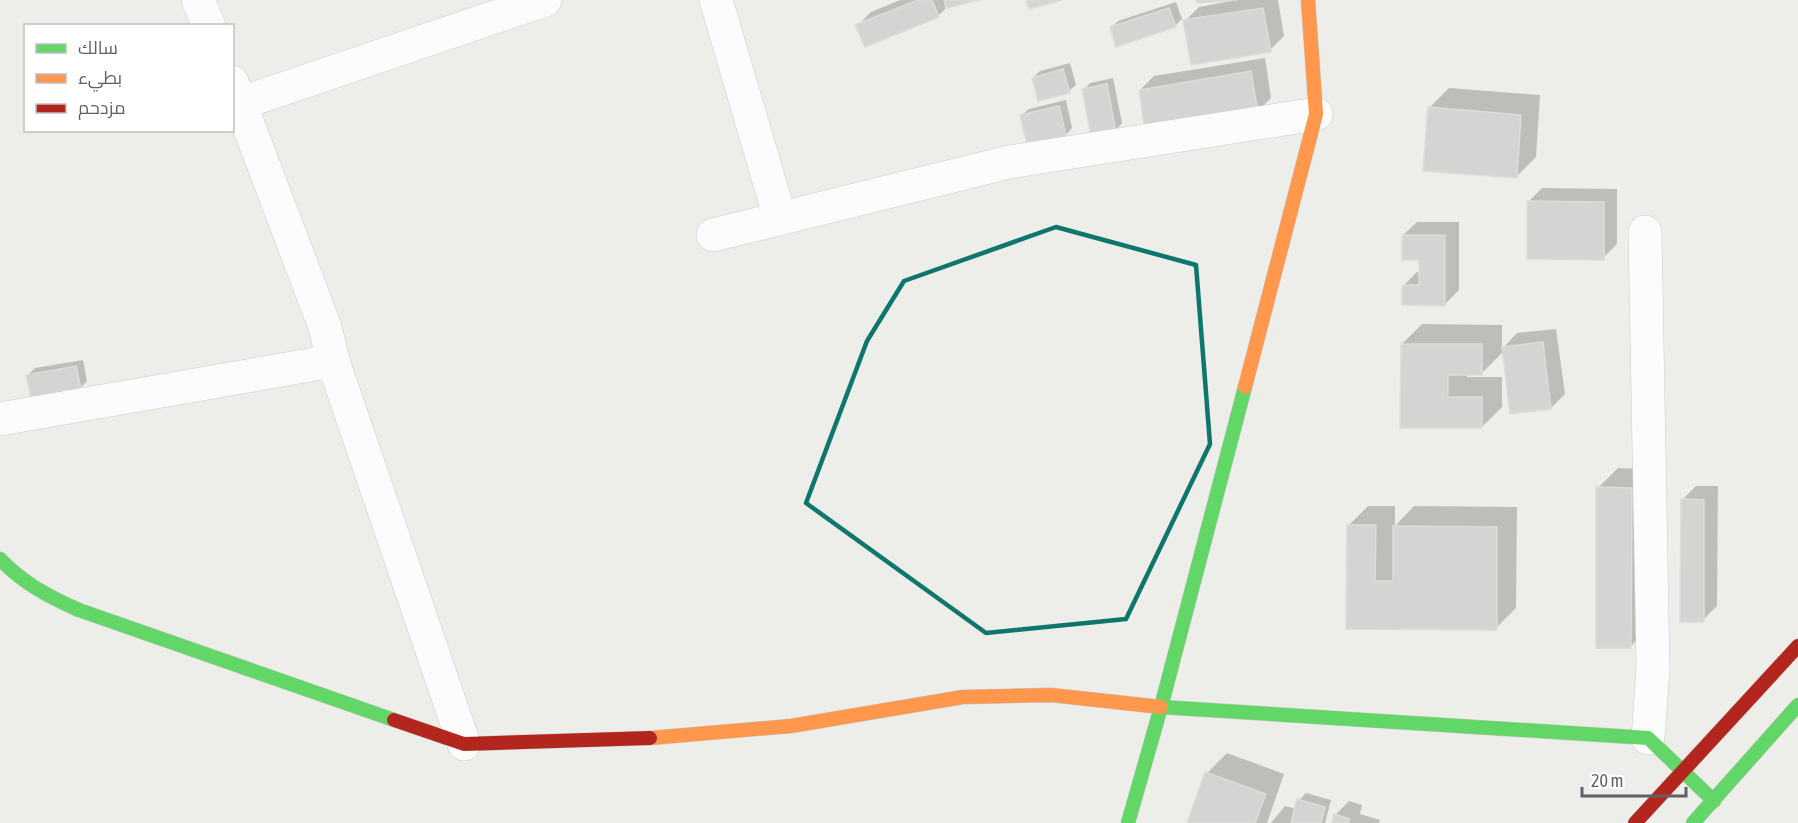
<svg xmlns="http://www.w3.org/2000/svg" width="1798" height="823" font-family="'Asap Condensed',Cairo,sans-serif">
<rect width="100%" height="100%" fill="#edede9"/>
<!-- shadow -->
<g fill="#0003">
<path d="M 900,0 L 974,0 L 948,6 L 938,16 L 857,26 L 871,12 Z"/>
<path d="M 1236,0 L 1278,0 L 1284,36 L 1270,50 L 1185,21 L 1199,7 Z"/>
<path d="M 1176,2 L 1182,19 L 1175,26 L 1111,28 L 1118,21 Z"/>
<path d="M 1265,58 L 1271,98 L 1257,112 L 1140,90 L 1154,76 Z"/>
<path d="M 1070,63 L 1076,85 L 1069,91 L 1033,78 L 1040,71 Z"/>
<path d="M 1113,78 L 1122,123 L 1116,130 L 1084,90 L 1090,83 Z"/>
<path d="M 1449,88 L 1540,95 L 1536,157 L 1516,177 L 1429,108 Z"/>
<path d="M 1066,100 L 1072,128 L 1066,135 L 1022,115 L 1029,109 Z"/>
<path d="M 1542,188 L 1617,189 L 1617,244 L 1603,258 L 1528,202 Z"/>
<path d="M 1417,222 L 1459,222 L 1459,290 L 1445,304 L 1403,286 L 1417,272 L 1421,272 L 1421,258 L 1403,235 Z"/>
<path d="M 1422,324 L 1502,325 L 1502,349 L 1517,333 L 1556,329 L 1565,394 L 1551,408 L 1504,351 L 1482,373 L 1467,373 L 1467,377 L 1502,377 L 1502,407 L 1482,427 L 1402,426 L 1402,344 Z"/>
<path d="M 83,360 L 87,381 L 80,388 L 28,375 L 35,368 Z"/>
<path d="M 1618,468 L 1652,469 L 1651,626 L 1631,646 L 1598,488 Z"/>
<path d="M 1696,486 L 1718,486 L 1717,606 L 1703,620 L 1682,500 Z"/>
<path d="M 1368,506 L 1395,506 L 1395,526 L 1414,506 L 1517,507 L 1516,608 L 1496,628 L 1347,627 L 1348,526 Z"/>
<path d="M 1227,753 L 1284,774 L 1267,823 L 1189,823 L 1207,773 Z"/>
<path d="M 1306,793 L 1331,800 L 1325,823 L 1271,823 L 1285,806 L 1296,809 L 1299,800 Z"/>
<path d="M 1349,801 L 1362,805 L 1360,814 L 1380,820 L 1379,823 L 1333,823 L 1335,815 Z"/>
</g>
<!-- building -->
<g fill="#d4d4d2" stroke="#dcdcd8" stroke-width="1.5">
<path d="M 918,0 L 932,0 L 939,17 L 865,47 L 855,25 Z"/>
<path d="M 944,0 L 980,0 L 946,8 Z"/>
<path d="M 1026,0 L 1062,0 L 1029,9 Z"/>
<path d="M 1196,0 L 1237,0 L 1197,3 Z"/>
<path d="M 1169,8 L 1176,27 L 1116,47 L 1110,27 Z"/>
<path d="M 1263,8 L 1271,52 L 1191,65 L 1183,20 Z"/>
<path d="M 1063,69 L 1070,93 L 1038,101 L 1032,78 Z"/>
<path d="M 1251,71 L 1258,113 L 1145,131 L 1139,90 Z"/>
<path d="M 1107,84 L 1116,132 L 1091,136 L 1082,89 Z"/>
<path d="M 1059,106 L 1066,136 L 1027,145 L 1020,115 Z"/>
<path d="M 1428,107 L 1521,115 L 1517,178 L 1423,171 Z"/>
<path d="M 1527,201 L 1604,202 L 1604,260 L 1527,259 Z"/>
<path d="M 1402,235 L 1445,235 L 1445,306 L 1402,305 L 1402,285 L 1419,285 L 1419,260 L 1402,260 Z"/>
<path d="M 1543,342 L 1551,409 L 1510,414 L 1502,347 Z"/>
<path d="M 1401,344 L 1482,344 L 1482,375 L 1448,375 L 1448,397 L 1482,397 L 1482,428 L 1400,428 Z"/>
<path d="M 76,366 L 81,389 L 31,398 L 26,375 Z"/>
<path d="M 1596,487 L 1632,488 L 1631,648 L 1596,648 Z"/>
<path d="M 1681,499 L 1704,500 L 1704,622 L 1680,622 Z"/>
<path d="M 1347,525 L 1376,525 L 1375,581 L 1393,581 L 1393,526 L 1497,527 L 1497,630 L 1346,629 Z"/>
<path d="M 1205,772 L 1266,794 L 1255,823 L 1187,823 Z"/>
<path d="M 1297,799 L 1325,807 L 1321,823 L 1291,823 Z"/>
<path d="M 1334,814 L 1350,819 L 1348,823 L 1332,823 Z"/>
</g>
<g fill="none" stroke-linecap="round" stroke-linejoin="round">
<!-- street casing -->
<g stroke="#cbcbcb" stroke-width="34">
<g id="street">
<path d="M 198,0 L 209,26"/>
<path d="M 716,0 L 780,218"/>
<path d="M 232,82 L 325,327 L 333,361 L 464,744"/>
<path d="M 241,103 L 545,0"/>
<path d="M 1645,232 L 1653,668 L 1648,738"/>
<path d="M 713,235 L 1009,162 L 1316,114"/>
<path d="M 0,419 L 333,361"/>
</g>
</g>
<!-- fast casing -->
<g stroke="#cacbcb" stroke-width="15">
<g id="fast">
<path d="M 0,559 C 23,583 49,597 79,610 L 394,720"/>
<path d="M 1161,707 L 1648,738 L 1714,801"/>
<path d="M 1128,823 L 1161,707 L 1245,387"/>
<path d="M 1693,823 L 1798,705"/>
</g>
</g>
<!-- slow casing -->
<g stroke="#cacbcb" stroke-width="15">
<g id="slow">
<path d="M 1245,387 L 1316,114 L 1308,0"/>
<path d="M 650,738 L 791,726 L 963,697 L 1051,695 L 1161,707"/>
</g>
</g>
<!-- jam casing -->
<g stroke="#cacbcb" stroke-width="15">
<g id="jam">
<path d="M 394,720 L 464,744 L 650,738"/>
<path d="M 1635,823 L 1798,646"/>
</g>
</g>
<!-- street -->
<use href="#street" stroke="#fcfcfc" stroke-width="33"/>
<!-- fast -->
<use href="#fast" stroke="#63d668" stroke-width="14"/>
<!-- slow -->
<use href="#slow" stroke="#ff974d" stroke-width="14"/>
<!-- jam -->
<use href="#jam" stroke="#b3261e" stroke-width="14"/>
</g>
<!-- marked area -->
<path fill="none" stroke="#0f766e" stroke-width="4.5" stroke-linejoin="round" d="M 1056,227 L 1196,265 L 1210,444 L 1126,619 L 986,633 L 806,503 L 867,341 L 904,281 Z"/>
<!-- legend -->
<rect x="24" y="24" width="210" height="108" fill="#ffffff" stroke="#bfc0c2" stroke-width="1.5"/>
<rect x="36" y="44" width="30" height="9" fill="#63d668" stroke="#bfc0c2" stroke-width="1.5"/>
<text x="78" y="54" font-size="18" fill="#5e6166">سالك</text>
<rect x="36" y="74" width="30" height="9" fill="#ff974d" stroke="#bfc0c2" stroke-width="1.5"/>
<text x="78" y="84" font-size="18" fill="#5e6166">بطيء</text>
<rect x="36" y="104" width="30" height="9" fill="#b3261e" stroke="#bfc0c2" stroke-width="1.5"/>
<text x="78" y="114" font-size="18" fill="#5e6166">مزدحم</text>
<!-- scale -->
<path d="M1582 787v9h104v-9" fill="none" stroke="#5e6166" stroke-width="3"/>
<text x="1591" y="787" font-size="18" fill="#5e6166" stroke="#ffffff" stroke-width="4.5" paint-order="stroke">20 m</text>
</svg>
